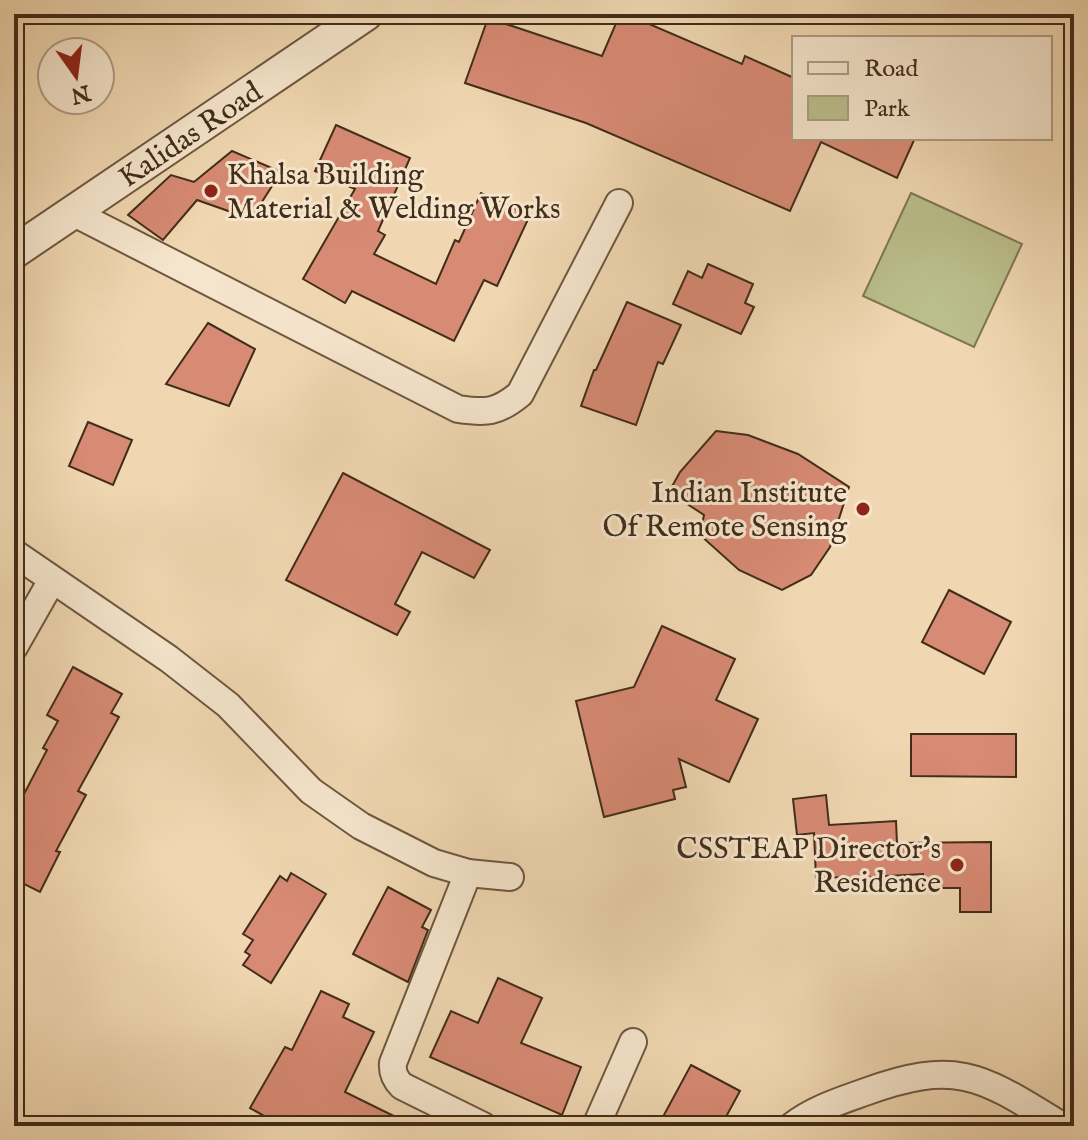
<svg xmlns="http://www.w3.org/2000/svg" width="1088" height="1140" font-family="'IM FELL English',serif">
<rect width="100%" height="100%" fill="#f0d7b1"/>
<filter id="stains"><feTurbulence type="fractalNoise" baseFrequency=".0025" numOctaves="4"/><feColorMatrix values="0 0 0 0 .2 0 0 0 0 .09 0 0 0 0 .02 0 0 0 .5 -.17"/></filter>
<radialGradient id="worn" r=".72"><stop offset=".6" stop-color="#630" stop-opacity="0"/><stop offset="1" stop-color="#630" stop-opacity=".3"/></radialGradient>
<!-- green -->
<path fill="#babe8b" stroke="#7e7652" stroke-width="2" d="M 911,193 L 1022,244 L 974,347 L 863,296 Z"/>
<!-- building -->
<g fill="#d78a74" stroke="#412d1a" stroke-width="2">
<path d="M 620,14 L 626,14 L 742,64 L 745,56 L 794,78 L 794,138 L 915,138 L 897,178 L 821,142 L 790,211 L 586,123 L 465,83 L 488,18 L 602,56 Z"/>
<path d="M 336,125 L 410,158 L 378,231 L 385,235 L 374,254 L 436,284 L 455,240 L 459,242 L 481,193 L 530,215 L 497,286 L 484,280 L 454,341 L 352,291 L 345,303 L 303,279 L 355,189 L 315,171 Z"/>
<path d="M 232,151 L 281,172 L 251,219 L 197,200 L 163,240 L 128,215 L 171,175 L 194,182 Z"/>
<path d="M 708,264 L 753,284 L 745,303 L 754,307 L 741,334 L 673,304 L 688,271 L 702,278 Z"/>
<path d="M 627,302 L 681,325 L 663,364 L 658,362 L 636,425 L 581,406 L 594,370 L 596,370 Z"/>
<path d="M 208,323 L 255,349 L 229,406 L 166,384 Z"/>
<path d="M 88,422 L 132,440 L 113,485 L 69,466 Z"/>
<path d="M 716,431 L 748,435 L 798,454 L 849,487 L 830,547 L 811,575 L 782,590 L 739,570 L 700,535 L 704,515 L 669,492 L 680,472 Z"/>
<path d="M 343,473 L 490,550 L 474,578 L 422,552 L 395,604 L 410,612 L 397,635 L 286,580 Z"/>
<path d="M 949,590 L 1011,622 L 984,674 L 922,642 Z"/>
<path d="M 662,626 L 735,659 L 716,700 L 758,719 L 729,782 L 679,759 L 686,787 L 673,790 L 675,799 L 604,817 L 576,701 L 634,687 Z"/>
<path d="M 73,667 L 122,694 L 111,713 L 119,717 L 78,791 L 86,795 L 56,851 L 60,852 L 40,892 L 14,879 L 14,791 L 23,796 L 47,750 L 43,748 L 58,721 L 47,715 Z"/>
<path d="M 911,734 L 1016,734 L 1016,777 L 911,776 Z"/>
<path d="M 826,795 L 829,825 L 896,821 L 897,843 L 991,842 L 991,912 L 960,912 L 960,888 L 923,888 L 923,874 L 871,877 L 871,885 L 847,886 L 847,877 L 816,878 L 814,833 L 797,835 L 793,799 Z"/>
<path d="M 291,873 L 326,894 L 271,983 L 243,965 L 250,955 L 245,952 L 253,940 L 243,934 L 280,876 L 287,881 Z"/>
<path d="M 388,887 L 431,910 L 422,927 L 428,930 L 408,982 L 353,954 Z"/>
<path d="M 498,978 L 542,998 L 521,1043 L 581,1067 L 562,1115 L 430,1057 L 451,1011 L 478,1023 Z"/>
<path d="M 321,991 L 349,1004 L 343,1017 L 374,1032 L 345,1092 L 414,1126 L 282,1126 L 250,1108 L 285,1047 L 292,1050 Z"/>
<path d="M 691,1065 L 740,1091 L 721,1126 L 658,1126 Z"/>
</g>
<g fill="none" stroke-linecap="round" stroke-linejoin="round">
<!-- minor casing -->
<g stroke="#6d5840" stroke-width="30">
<g id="minor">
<path d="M 74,213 L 458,409 C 486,413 497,413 520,394 L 619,203"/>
<path d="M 14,553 L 169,659 L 228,705 L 311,791 L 361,826 L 434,863 L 468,873 L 510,877"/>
<path d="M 14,647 L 52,580"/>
<path d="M 468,873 L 393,1063 C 392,1073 395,1079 402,1086 L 483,1126"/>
<path d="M 596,1126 L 633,1042"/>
<path d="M 792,1126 C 814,1109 840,1101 865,1092 C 959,1058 982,1077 1062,1126"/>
</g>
</g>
<!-- tertiary casing -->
<g stroke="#6d5840" stroke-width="36">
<path id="tertiary" d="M 14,252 L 366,14"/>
</g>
<!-- minor -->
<use href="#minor" stroke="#f5e5cc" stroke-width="26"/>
<!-- tertiary -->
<use href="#tertiary" stroke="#f5e5cc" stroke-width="32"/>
</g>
<!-- markers -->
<g fill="#8f2418" stroke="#f5e5cc" stroke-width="3">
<circle cx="211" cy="191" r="8"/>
<circle cx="863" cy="509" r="8"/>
<circle cx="957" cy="865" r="8"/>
</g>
<g text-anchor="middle" stroke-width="6" stroke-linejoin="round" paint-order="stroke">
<!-- street labels -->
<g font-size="30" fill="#412d1a" stroke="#f5e5cc">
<text transform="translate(190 134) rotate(-34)" y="10">Kalidas Road</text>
</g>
<!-- poi labels -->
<g font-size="30" fill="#412d1a" stroke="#f5e5cc" text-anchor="end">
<text x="227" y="184" text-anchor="start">Khalsa Building<tspan x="227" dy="34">Material &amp; Welding Works</tspan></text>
<text x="847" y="502">Indian Institute<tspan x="847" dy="34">Of Remote Sensing</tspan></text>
<text x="941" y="858">CSSTEAP Director's<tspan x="941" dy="34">Residence</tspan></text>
</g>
</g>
<!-- margin -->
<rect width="1088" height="1140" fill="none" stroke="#f0d7b1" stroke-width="48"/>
<rect x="16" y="16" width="1056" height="1108" fill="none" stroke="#412d1a" stroke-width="4"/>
<rect x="24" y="24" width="1040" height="1092" fill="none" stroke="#412d1a" stroke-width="2"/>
<!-- legend -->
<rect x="792" y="36" width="260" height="104" fill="#f5e5cc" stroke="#ad9b85" stroke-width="2"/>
<rect x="808" y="62" width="40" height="12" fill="#f5e5cc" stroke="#ad9b85" stroke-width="2"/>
<text x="864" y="76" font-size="24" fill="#412d1a">Road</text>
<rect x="808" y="96" width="40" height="24" fill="#babe8b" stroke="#ad9b85" stroke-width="2"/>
<text x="864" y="116" font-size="24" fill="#412d1a">Park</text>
<!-- north arrow -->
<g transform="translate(76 76) rotate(166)"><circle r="38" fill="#f5e5cc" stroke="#ad9b85" stroke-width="2"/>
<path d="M0-6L14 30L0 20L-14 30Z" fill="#8f2418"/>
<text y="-12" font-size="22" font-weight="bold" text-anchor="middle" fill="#412d1a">N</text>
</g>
<rect width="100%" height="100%" filter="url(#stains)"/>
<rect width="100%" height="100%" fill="url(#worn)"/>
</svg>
